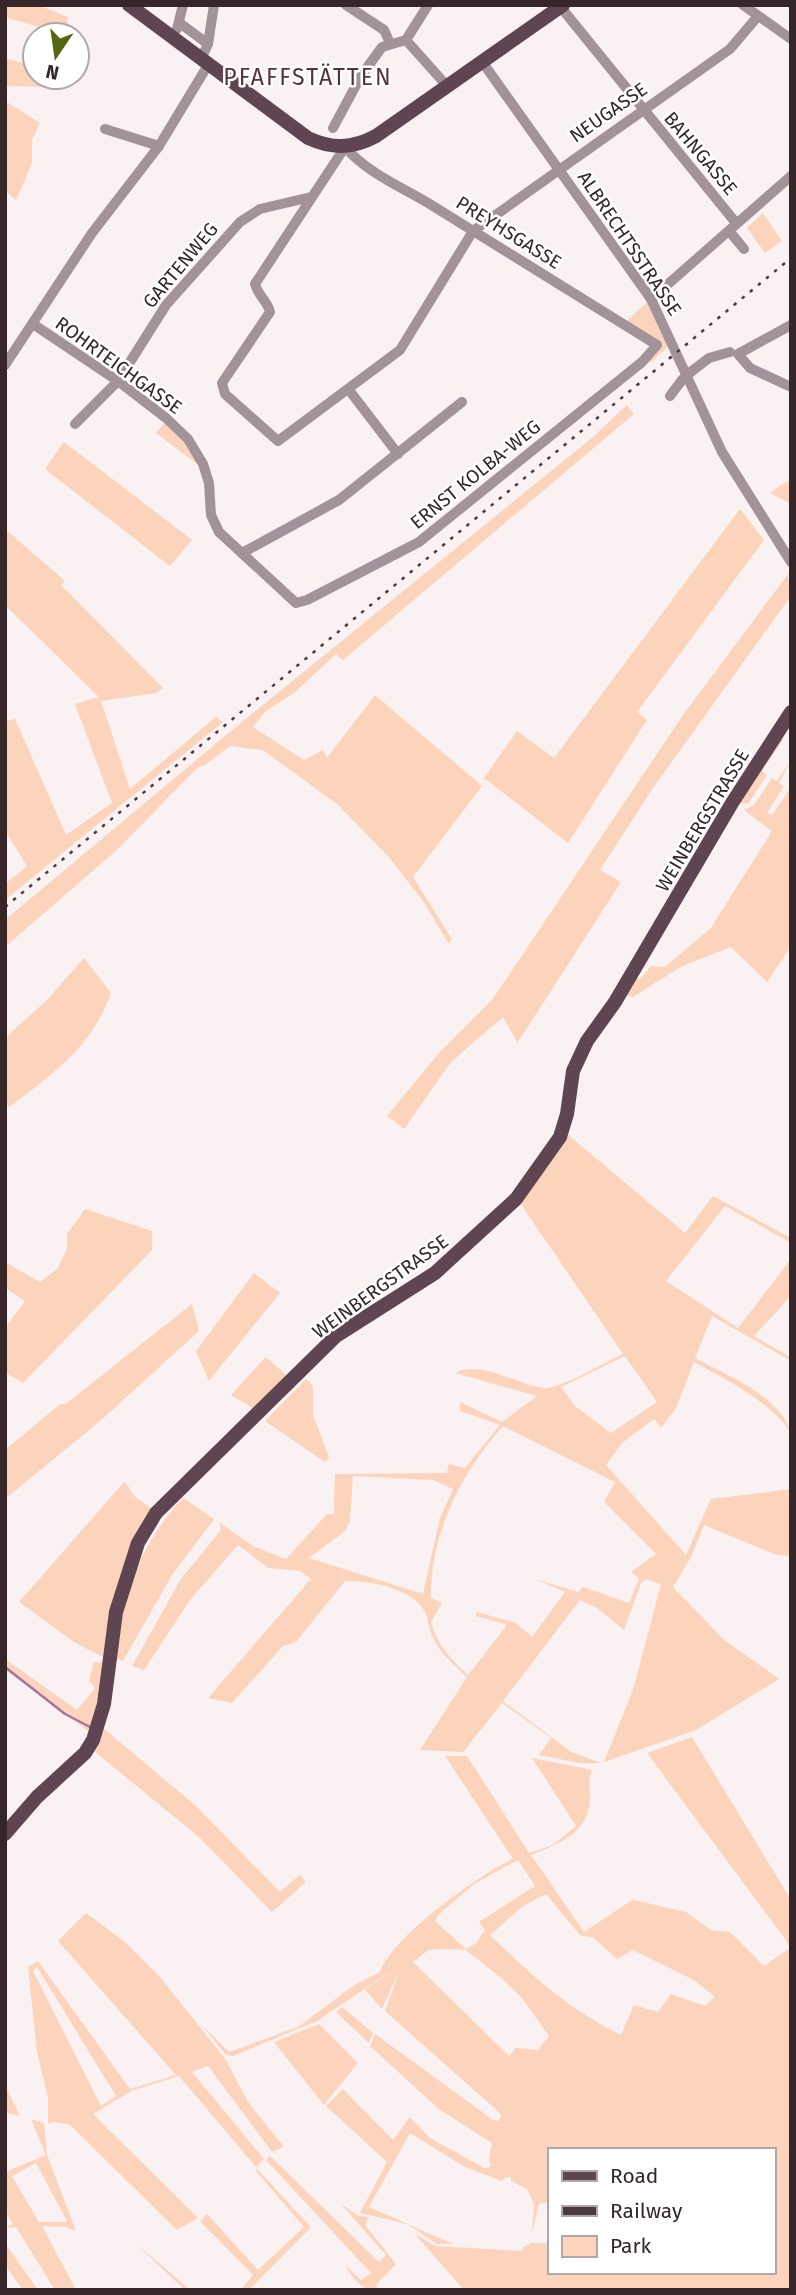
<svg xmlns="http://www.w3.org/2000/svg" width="796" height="2295" font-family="'Fira Sans',sans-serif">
<rect width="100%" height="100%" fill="#faf1f2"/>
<!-- green -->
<g fill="#fcd4bb" fill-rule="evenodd">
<path d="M 5,5 L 38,5 L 68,17 L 66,35 L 5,17 Z"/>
<path d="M 5,58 L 35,67 L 35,77 L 59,77 L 45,87 L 5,86 Z"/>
<path d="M 5,101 L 40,123 L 32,140 L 32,163 L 16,200 L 5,191 Z"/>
<path d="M 763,213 L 782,241 L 765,253 L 747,228 Z"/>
<path d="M 647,302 L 669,346 L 650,363 L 647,361 L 662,344 L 627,321 Z"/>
<path d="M 627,405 L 634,414 L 343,660 L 336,654 L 294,693 L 266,711 L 253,727 L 304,760 L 323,750 L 327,758 L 375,695 L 482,786 L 413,877 L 452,939 L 449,944 L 423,901 L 388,856 L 337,804 L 263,750 L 230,746 L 205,765 L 198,767 L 119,848 L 5,947 L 5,920 L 237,726 L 593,437 Z"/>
<path d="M 165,422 L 177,431 L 200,466 L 156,433 Z"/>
<path d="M 64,442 L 192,540 L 170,566 L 45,469 Z"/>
<path d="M 787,481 L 791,483 L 791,504 L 770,493 Z"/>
<path d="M 740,509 L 764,540 L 637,712 L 647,720 L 568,843 L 484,778 L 517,731 L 554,758 Z"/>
<path d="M 5,529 L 65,581 L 61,585 L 163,688 L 156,693 L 101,701 L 130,789 L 216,717 L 223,722 L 5,900 L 5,884 L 27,866 L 5,831 L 5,721 L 15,719 L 66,835 L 112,803 L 75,704 L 99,697 L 5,605 Z"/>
<path d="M 788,574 L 791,596 L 653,788 L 600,870 L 621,882 L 522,1036 L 517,1042 L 503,1017 L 451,1062 L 404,1129 L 387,1116 L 438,1054 L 492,1000 L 683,715 Z"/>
<path d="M 780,739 L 783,740 L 762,771 L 767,775 L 748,804 L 740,803 Z"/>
<path d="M 791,760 L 779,783 L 784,786 L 767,813 L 772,815 L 791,787 L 791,946 L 767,982 L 731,947 L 682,966 L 633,997 L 622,995 L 634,977 L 640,979 L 651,966 L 665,967 L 711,928 L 772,831 L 744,810 L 754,805 L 772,778 L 777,781 Z"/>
<path d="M 84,958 L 111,993 C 92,1047 53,1074 9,1107 L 5,1103 L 5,1038 L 46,1001 Z"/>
<path d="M 566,1133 L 685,1233 L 713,1196 L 791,1238 L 791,1243 L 725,1206 L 666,1281 L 738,1328 L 791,1259 L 791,1296 L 754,1336 L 790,1357 L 791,1361 L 712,1316 L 695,1358 C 726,1375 779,1395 791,1432 C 766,1399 730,1382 694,1362 L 676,1408 L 661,1428 L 654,1419 L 622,1443 L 606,1465 L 686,1555 L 711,1499 L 791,1489 L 791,1557 L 774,1554 L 704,1525 L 691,1557 L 673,1587 L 723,1639 L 779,1679 L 696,1730 L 604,1762 L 633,1690 L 661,1584 L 646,1579 L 641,1583 L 624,1630 L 597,1608 L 580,1600 L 503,1701 L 571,1752 L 601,1763 L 579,1763 L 539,1755 L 551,1738 L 502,1703 L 463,1752 L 420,1750 L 467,1677 C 453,1664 440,1653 432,1636 C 428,1628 429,1617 424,1610 C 411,1588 368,1580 345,1581 L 296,1642 L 283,1646 L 232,1703 L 208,1698 L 311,1579 L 300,1571 L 268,1568 L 238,1545 L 190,1600 L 144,1670 L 132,1666 L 181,1579 L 221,1530 L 219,1522 L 253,1546 L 286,1559 L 327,1514 L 334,1514 L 335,1474 L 447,1473 L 449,1464 L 465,1468 L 500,1425 L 460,1411 L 460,1402 L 502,1422 L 537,1396 L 455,1373 C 480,1359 517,1385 544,1388 C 561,1389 605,1362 623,1354 L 518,1200 ZM 625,1356 L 657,1402 L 611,1433 L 575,1406 L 561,1387 ZM 503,1426 L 615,1482 L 604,1502 L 656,1554 L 631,1572 L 639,1579 L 629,1603 L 583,1587 L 578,1592 L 535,1579 L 565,1592 L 532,1637 L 516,1623 L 477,1612 L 476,1616 L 507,1625 L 468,1675 C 451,1659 437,1645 431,1622 L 442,1603 L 431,1598 C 430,1534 461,1473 503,1426 ZM 353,1476 L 433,1480 L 453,1489 L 440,1518 L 423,1594 L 309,1558 L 345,1531 L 350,1521 Z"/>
<path d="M 85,1209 L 152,1231 L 152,1250 L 23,1383 L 5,1372 L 5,1328 L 25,1301 L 5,1288 L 5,1262 L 40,1282 L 57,1269 L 67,1249 L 67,1234 Z"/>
<path d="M 254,1273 L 280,1293 L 209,1381 L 196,1351 Z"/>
<path d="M 192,1304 L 199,1331 L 100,1421 L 5,1499 L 5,1450 L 59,1405 L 67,1403 Z"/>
<path d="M 266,1357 L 287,1376 L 254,1409 L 231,1395 Z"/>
<path d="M 306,1379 L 313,1386 L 313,1415 L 329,1458 L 325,1462 L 265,1421 Z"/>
<path d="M 125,1481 L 134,1496 L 155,1511 L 103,1657 L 74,1642 L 19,1602 Z"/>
<path d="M 183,1498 L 214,1519 L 172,1575 L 123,1661 L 115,1658 C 113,1649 118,1637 120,1627 C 131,1574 146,1538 183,1498 Z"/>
<path d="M 5,1659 L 77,1710 L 95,1688 L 89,1681 L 94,1662 L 104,1663 L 101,1703 L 91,1733 L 5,1670 Z"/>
<path d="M 103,1728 L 196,1806 L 280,1892 L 300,1875 L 306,1882 L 272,1912 L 201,1839 L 93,1750 Z"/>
<path d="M 692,1737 L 791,1900 L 791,2290 L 464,2290 L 414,2233 L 435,2246 L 522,2251 L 523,2247 L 532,2243 L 549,2243 L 549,2272 L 773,2272 L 773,2150 L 549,2150 L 549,2202 L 539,2204 L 532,2233 L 534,2205 L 527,2189 L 511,2181 L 511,2177 L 505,2177 L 502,2181 L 463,2166 L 410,2133 L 369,2207 L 453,2244 L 437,2244 L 407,2224 L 360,2213 L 387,2162 L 326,2106 L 343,2089 L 393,2140 L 410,2117 L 430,2138 L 484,2168 L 491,2167 L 489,2158 L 492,2143 L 440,2110 L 370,2046 L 375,2034 L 493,2120 L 499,2121 L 501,2114 L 385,2011 L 400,1969 L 382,2009 L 365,1990 L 396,1968 L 317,2021 L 233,2056 L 226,2055 L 201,2024 L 229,2052 L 298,2027 L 353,1986 L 380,1972 C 392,1937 479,1874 513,1859 L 445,1756 L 467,1756 L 529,1853 L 553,1845 L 576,1826 L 532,1758 L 593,1770 C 587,1778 590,1788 590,1797 C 590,1833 558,1844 531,1855 L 584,1932 L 632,1900 L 638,1901 L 686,1912 L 711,1930 L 730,1932 L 764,1966 L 790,1948 L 785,1939 L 647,1753 ZM 518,1860 L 535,1886 L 479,1922 L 485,1930 L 476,1943 L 466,1949 L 435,1921 L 438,1915 L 474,1884 ZM 546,1894 L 580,1935 L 594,1938 L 617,1959 L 633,1950 L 694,1980 L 715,1997 L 705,2006 L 671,1994 L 658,2012 L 634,2005 L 621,2035 C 569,2010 530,1974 490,1935 L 522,1907 ZM 445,1949 L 466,1950 L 500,1977 L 521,1997 L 549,2036 L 538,2050 L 516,2048 L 509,2056 L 413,1962 L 428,1950 Z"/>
<path d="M 86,1913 L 125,1942 L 160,1977 L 226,2060 L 248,2102 L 284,2147 L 272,2152 L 208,2066 L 192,2072 L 264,2159 L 256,2167 L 179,2076 L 131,2091 L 93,2114 L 198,2218 L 177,2230 L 70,2125 L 54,2122 L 48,2124 L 48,2098 L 37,2052 L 28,1967 L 38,1961 L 130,2089 L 176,2075 L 58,1941 ZM 37,1967 L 116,2096 L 101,2106 L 33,1971 Z"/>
<path d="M 342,2007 L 373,2033 L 369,2043 L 336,2012 Z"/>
<path d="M 319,2024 L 358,2063 L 324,2105 L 274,2042 Z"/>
<path d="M 5,2085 L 20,2116 L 5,2112 Z"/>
<path d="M 31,2119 L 44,2123 L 47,2155 L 76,2231 L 65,2227 L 42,2226 L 76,2290 L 55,2290 L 16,2227 L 5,2228 L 13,2224 L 5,2211 L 5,2172 L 46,2155 ZM 36,2163 L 67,2221 L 67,2222 L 39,2222 L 12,2176 Z"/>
<path d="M 270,2156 L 379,2262 L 386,2255 L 341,2204 L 359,2216 L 369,2217 L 365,2225 L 396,2264 L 376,2285 L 378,2290 C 361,2290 354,2280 345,2265 L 361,2280 L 371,2273 L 266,2160 Z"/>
<path d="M 257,2169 L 311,2227 L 249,2290 L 241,2290 L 253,2275 L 200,2221 L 207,2214 L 258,2270 L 304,2227 L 255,2170 Z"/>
<path d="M 132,2240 L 190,2290 L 185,2290 Z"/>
<path d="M 5,2243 L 38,2290 L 23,2290 L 5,2265 Z"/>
</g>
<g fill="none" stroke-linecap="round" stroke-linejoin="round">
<!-- stream -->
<path stroke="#a575a4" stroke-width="2.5" d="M 5,1667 L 65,1714 L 90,1727"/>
<!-- minor -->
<g stroke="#a2929a" stroke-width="10">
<path d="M 346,5 L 384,30 L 390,43"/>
<path d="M 559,5 L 736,223"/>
<path d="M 743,5 L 791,39"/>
<path d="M 181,24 L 208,44"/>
<path d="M 177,29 L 183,5"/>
<path d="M 406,40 L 447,86"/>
<path d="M 201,59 L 208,44 L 214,5"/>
<path d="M 483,63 L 651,299 L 722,452 L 791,562"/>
<path d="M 333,128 L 361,76 L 382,47 L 406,40 L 428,5"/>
<path d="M 105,129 L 159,146"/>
<path d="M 730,232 L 744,249"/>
<path d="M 651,299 L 791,176"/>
<path d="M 33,324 L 118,381 L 166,418 L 188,439 L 203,464 L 209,483 L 211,515 L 219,532 L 296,603 L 307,600 L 419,542 L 642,362 L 657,345 C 583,299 508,253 433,206 C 404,188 368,174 345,147 L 255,284 C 258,296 267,300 270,312 L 222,383 L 225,394 L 278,441 L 400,350 L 473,231 L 730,49 L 758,16"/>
<path d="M 791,325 L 738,354 L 750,368 L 791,387"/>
<path d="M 5,365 L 92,233 L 159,146 L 208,65"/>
<path d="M 692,371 L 709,358 L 730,352"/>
<path d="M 349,390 L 398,454"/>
<path d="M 670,396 L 682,380"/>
<path d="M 75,424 L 118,381 L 166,305 L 240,222 L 260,209 L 311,197"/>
<path d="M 242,553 L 339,500 L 462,402"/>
</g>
<!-- major -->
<g stroke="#5f4451" stroke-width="14">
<path d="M 129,5 L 308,138 C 332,149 352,149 376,136 L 563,5"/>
<path d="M 5,1834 L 37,1797 L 85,1753 L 93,1740 L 104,1704 L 116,1612 L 138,1543 L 156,1513 L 336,1336 L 435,1273 L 516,1199 L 560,1137 L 567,1114 L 573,1071 L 587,1041 L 615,1002 L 732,803 L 791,712"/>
</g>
<!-- rail -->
<path stroke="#4b3b3e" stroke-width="2.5" stroke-dasharray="3.5 7" stroke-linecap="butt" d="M 5,907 L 791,258"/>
<!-- minor-bridge -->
<path stroke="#a2929a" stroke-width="10" d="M 682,380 L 692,371"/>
</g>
<g text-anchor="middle" stroke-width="5" stroke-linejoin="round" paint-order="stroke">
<!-- street labels -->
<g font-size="19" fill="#372629" stroke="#fff">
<text transform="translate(608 112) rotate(-35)" y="7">NEUGASSE</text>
<text transform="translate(701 153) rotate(50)" y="7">BAHNGASSE</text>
<text transform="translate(509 232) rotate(32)" y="7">PREYHSGASSE</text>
<text transform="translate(630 243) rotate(56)" y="7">ALBRECHTSSTRASSE</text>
<text transform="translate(180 265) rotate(-50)" y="7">GARTENWEG</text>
<text transform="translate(119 365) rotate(36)" y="7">ROHRTEICHGASSE</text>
<text transform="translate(475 474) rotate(-39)" y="7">ERNST KOLBA-WEG</text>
<text transform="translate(702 820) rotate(-59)" y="7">WEINBERGSTRASSE</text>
<text transform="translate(380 1286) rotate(-36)" y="7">WEINBERGSTRASSE</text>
</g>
<!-- quarter labels -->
<g font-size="23" letter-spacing="2" fill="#553338" stroke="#fff">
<text x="308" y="85">PFAFFSTÄTTEN</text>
</g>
</g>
<!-- border -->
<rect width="796" height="2295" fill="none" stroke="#372629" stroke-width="14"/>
<!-- legend -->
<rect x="548" y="2148" width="228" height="126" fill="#ffffff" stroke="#afa8a9" stroke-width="2"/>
<rect x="562" y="2171" width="35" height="10" fill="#5f4451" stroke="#afa8a9" stroke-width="2"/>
<text x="610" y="2183" font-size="21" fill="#372629">Road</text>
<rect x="562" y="2206" width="35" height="10" fill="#4b3b3e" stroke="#afa8a9" stroke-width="2"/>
<text x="610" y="2218" font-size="21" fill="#372629">Railway</text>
<rect x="562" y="2236" width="35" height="21" fill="#fcd4bb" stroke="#afa8a9" stroke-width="2"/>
<text x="610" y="2253" font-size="21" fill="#372629">Park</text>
<!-- north arrow -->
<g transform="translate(56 56) rotate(193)"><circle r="33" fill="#ffffff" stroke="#afa8a9" stroke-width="2"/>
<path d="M0-5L12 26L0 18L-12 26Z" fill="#556610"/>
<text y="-10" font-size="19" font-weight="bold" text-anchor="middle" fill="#372629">N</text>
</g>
</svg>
